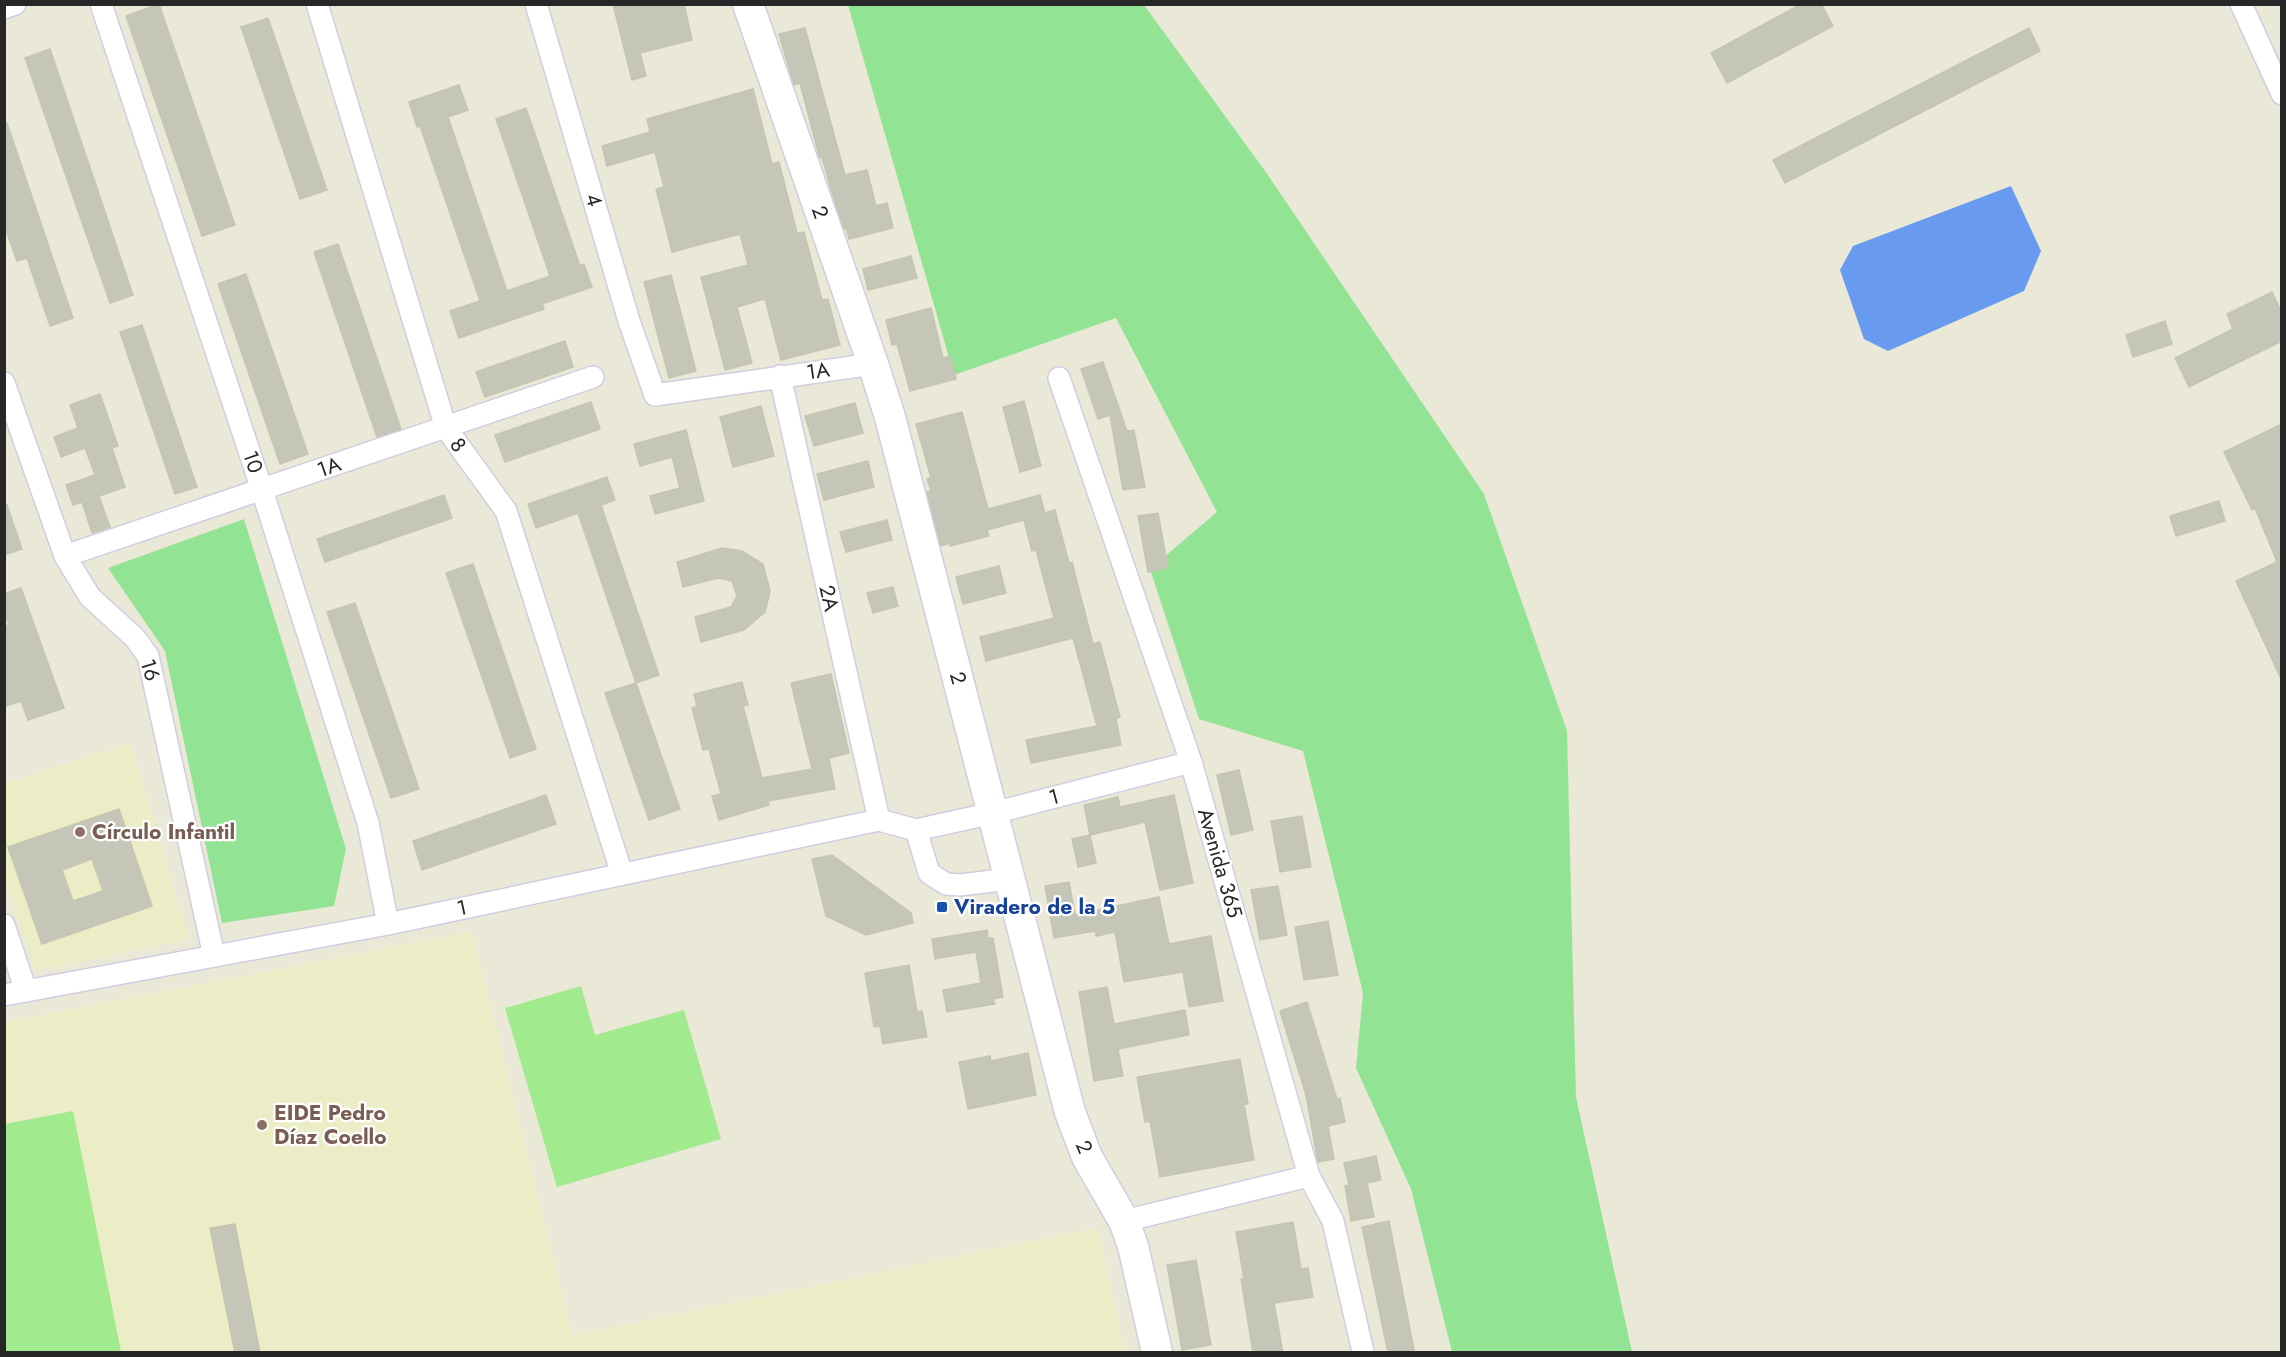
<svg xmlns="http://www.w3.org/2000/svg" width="2286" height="1357" font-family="Jost,sans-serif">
<rect width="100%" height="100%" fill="#eae9d8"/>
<!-- education -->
<g fill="#ebedc6">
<path d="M 130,743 L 189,939 L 35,971 L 5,879 L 4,784 Z"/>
<path d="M 472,932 L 572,1336 L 1097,1228 L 1125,1352 L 5,1352 L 5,1022 Z"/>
</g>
<!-- green -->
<g fill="#93e395">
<path d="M 848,5 L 1144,5 L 1263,168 L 1484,494 L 1567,731 L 1576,1097 L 1632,1352 L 1452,1352 L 1411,1189 L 1356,1068 L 1363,993 L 1303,751 L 1199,719 L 1150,569 L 1217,512 L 1116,318 L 954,375 Z"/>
<path d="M 244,519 L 346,849 L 334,906 L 222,923 L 165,651 L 108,568 Z"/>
</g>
<!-- pitch -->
<g fill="#a1ea8e">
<path d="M 581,986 L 595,1035 L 684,1010 L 721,1139 L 557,1187 L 505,1008 Z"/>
<path d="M 73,1111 L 121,1352 L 5,1352 L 5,1124 Z"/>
</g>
<!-- water -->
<path fill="#689aef" d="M 2011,186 L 2041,251 L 2024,291 L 1888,351 L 1864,339 L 1840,270 L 1853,246 Z"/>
<!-- building -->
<g fill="#c5c5b8" stroke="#c5c5b2" stroke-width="1.5" fill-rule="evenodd">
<path d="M 159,4 L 235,225 L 202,236 L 126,16 Z"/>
<path d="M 613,4 L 684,4 L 692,40 L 640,53 L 646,76 L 632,80 Z"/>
<path d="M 1801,4 L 1821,4 L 1833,26 L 1727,83 L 1711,53 Z"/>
<path d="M 268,18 L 327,190 L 300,199 L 241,27 Z"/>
<path d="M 805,28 L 845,175 L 867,170 L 876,206 L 887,203 L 893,228 L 849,239 L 846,228 L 844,229 L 830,186 L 822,157 L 820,158 L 818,152 L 800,83 L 794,85 L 779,34 Z"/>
<path d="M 2029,28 L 2040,51 L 1785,183 L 1773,160 Z"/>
<path d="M 50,49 L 133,295 L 110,303 L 25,58 Z"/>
<path d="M 459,85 L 468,110 L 448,117 L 507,291 L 550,276 L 496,119 L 526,108 L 580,266 L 584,264 L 592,287 L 542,304 L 544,309 L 459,338 L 450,311 L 480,301 L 420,126 L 417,127 L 409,102 Z"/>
<path d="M 753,89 L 772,164 L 779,162 L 797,233 L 804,232 L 822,300 L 828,299 L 840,345 L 781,360 L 765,299 L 737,307 L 752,363 L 725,370 L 701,277 L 748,265 L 740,234 L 672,252 L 656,189 L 664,187 L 655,152 L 607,166 L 602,146 L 650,132 L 647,119 Z"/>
<path d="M 4,123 L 7,123 L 73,318 L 50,326 L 27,258 L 17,261 L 4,224 Z"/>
<path d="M 338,244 L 401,429 L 377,437 L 314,252 Z"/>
<path d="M 911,256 L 917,278 L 868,290 L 863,269 Z"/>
<path d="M 246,274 L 308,454 L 280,464 L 218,284 Z"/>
<path d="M 671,275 L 696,371 L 669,378 L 644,282 Z"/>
<path d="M 2272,292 L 2282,313 L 2282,341 L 2189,387 L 2175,358 L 2233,329 L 2227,314 Z"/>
<path d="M 931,308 L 943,358 L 950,356 L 956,379 L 910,391 L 897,344 L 892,345 L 886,320 Z"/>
<path d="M 2165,321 L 2172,344 L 2133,357 L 2126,335 Z"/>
<path d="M 142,325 L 197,487 L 175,494 L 120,332 Z"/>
<path d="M 565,341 L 573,367 L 485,397 L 476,372 Z"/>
<path d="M 1103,362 L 1127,431 L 1134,430 L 1145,487 L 1123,490 L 1110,415 L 1098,419 L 1081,369 Z"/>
<path d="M 100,394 L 118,446 L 112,448 L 125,487 L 99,496 L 110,527 L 92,533 L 82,502 L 73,505 L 66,485 L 95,475 L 85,448 L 61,457 L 54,437 L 78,428 L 70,405 Z"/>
<path d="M 1024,401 L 1041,466 L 1020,472 L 1003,407 Z"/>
<path d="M 591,402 L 600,429 L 505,462 L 495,435 Z"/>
<path d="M 855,403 L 863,433 L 814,446 L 805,416 Z"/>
<path d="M 761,406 L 774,456 L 733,467 L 720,417 Z"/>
<path d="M 962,412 L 988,509 L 1040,495 L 1045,513 L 1055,510 L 1069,563 L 1072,562 L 1093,644 L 1100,642 L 1120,717 L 1116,719 L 1121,745 L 1031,763 L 1026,740 L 1097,726 L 1073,638 L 986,661 L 980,637 L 1054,618 L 1036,550 L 1032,551 L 1024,520 L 987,530 L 989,536 L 950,546 L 950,543 L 941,546 L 927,492 L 931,491 L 927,479 L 931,478 L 916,424 Z"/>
<path d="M 2282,424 L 2282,681 L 2236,581 L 2277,562 L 2255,508 L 2252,510 L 2224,452 Z"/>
<path d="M 686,430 L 704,501 L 655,514 L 650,496 L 680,488 L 672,457 L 640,466 L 634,444 Z"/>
<path d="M 868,461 L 874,487 L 824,500 L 817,474 Z"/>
<path d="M 607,477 L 615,500 L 601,505 L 659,675 L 636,683 L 578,513 L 536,528 L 528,504 Z"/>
<path d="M 444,495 L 452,518 L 325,562 L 317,539 Z"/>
<path d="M 2219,501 L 2225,521 L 2176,536 L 2170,516 Z"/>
<path d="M 7,505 L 22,549 L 4,555 L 4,506 Z"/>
<path d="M 1158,513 L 1168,568 L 1148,572 L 1138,516 Z"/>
<path d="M 887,520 L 892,540 L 846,552 L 840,532 Z"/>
<path d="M 722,548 L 742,551 L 763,564 L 770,591 L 765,612 L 744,630 L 701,642 L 695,617 L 731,607 L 737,596 L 732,581 L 718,578 L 683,587 L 677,562 Z"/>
<path d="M 473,564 L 536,749 L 510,758 L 446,573 Z"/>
<path d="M 999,566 L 1006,593 L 963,604 L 956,577 Z"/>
<path d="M 893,587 L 898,606 L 873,613 L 867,593 Z"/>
<path d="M 21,588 L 64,708 L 28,720 L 21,701 L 4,707 L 4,626 L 9,625 L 4,612 L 4,594 Z"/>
<path d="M 355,603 L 419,789 L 391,798 L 327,612 Z"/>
<path d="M 831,674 L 849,753 L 829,758 L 835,789 L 768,801 L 769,805 L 719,820 L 712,796 L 721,794 L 709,749 L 703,750 L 692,708 L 697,706 L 694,694 L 742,682 L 748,705 L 743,706 L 762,778 L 812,769 L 791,683 Z"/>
<path d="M 636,683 L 680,809 L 649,820 L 605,693 Z"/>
<path d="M 1239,770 L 1253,830 L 1231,835 L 1217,775 Z"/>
<path d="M 546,795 L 556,824 L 422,870 L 413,841 Z"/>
<path d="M 1174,795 L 1193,883 L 1160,890 L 1145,822 L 1090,835 L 1084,805 L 1118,797 L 1120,807 Z"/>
<path d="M 119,809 L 152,906 L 42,944 L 8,847 ZM 92,859 L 103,891 L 73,901 L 62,870 Z"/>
<path d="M 1302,816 L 1311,867 L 1280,872 L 1271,821 Z"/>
<path d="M 1090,835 L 1096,863 L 1078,867 L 1072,839 Z"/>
<path d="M 832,855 L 911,913 L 913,923 L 866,935 L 826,916 L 812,859 Z"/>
<path d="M 1069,882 L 1075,915 L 1159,897 L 1169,944 L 1211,936 L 1223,1001 L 1189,1007 L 1183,972 L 1124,982 L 1115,932 L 1096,936 L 1095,931 L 1054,938 L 1045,886 Z"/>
<path d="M 1278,886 L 1287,935 L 1260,940 L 1251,890 Z"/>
<path d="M 1328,921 L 1338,975 L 1304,980 L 1295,927 Z"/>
<path d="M 987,930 L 988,938 L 993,938 L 1003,997 L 993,999 L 995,1004 L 947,1012 L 943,990 L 981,983 L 976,952 L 935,959 L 932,939 Z"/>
<path d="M 909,965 L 917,1012 L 922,1011 L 927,1037 L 883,1044 L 880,1026 L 874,1027 L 865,973 Z"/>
<path d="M 1107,987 L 1114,1024 L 1185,1010 L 1189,1035 L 1118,1049 L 1123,1076 L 1094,1081 L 1079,992 Z"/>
<path d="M 1307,1002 L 1337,1099 L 1340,1098 L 1345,1122 L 1328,1126 L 1334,1159 L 1318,1162 L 1306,1095 L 1280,1011 Z"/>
<path d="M 1028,1053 L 1036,1095 L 968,1109 L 959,1062 L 990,1056 L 991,1061 Z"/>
<path d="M 1240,1059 L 1248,1104 L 1244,1104 L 1254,1160 L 1160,1177 L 1150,1121 L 1145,1122 L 1137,1077 Z"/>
<path d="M 1376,1156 L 1381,1180 L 1367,1183 L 1374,1217 L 1351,1221 L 1345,1186 L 1349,1185 L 1344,1163 Z"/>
<path d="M 1389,1221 L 1414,1350 L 1404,1353 L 1388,1353 L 1362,1227 Z"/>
<path d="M 1293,1222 L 1301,1269 L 1308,1268 L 1313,1297 L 1274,1303 L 1283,1353 L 1253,1353 L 1241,1279 L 1244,1279 L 1236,1232 Z"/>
<path d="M 235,1224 L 260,1353 L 235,1353 L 210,1228 Z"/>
<path d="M 1196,1260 L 1211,1345 L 1182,1350 L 1167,1265 Z"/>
</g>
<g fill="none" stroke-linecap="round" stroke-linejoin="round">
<!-- street casing -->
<g stroke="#d1cde1" stroke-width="24">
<g id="street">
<path d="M 101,4 L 262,490 L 368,823 L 388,924"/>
<path d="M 317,4 L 446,428 L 506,511 L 622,874"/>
<path d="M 536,4 L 629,321 L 655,395 L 873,364"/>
<path d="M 2241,4 L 2282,94"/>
<path d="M 4,8 L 15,4"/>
<path d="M 780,376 L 879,820"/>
<path d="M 1059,378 L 1191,762 L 1309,1176 L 1333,1221 L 1363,1352"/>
<path d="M 4,383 L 65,556 L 90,597 L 135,638 L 148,656 L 214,956"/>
<path d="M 65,556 L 593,377"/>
<path d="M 916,830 L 929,873 L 946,884 L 960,885 L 1010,879"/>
<path d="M 4,925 L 26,991"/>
<path d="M 4,995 L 388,924 L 879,820 L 916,830 L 993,813 L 1191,762"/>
<path d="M 1124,1221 L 1309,1176"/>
</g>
</g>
<!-- secondary casing -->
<g stroke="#d1cde1" stroke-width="33">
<path id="secondary" d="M 748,4 L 873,364 L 890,417 L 1070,1112 L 1087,1157 L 1124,1221 L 1133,1246 L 1157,1352"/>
</g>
<!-- street -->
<use href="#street" stroke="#fff" stroke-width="21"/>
<!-- secondary -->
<use href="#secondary" stroke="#fff" stroke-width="30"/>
</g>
<!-- markers -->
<g fill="#8d6e63" stroke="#fff" stroke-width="2">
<circle cx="80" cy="832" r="6"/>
<circle cx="262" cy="1125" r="6"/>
</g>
<rect fill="#1a4fb4" stroke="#fff" stroke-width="2" x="936" y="901" width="12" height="12" rx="3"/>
<g text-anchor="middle" stroke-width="4.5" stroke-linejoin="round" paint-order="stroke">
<!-- street labels -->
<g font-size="21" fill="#272727" stroke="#fff">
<text transform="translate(594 200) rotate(74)" y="7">4</text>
<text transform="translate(820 212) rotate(71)" y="7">2</text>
<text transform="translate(818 371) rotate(-8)" y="7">1A</text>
<text transform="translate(458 445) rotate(54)" y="7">8</text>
<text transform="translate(253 462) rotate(71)" y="7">10</text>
<text transform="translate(329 467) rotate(-19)" y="7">1A</text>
<text transform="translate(829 598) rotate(77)" y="7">2A</text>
<text transform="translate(150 670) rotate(73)" y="7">16</text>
<text transform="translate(958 678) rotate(75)" y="7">2</text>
<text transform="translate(1054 797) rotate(-15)" y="7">1</text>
<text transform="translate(1220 863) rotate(74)" y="7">Avenida 365</text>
<text transform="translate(462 908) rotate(-12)" y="7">1</text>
<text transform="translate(1084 1147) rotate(67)" y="7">2</text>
</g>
<!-- education labels -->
<g font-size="21" font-weight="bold" fill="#785e54" stroke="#fff" text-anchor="start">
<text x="92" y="839">Círculo Infantil</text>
<text x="274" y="1120">EIDE Pedro<tspan x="274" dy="24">Díaz Coello</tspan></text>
</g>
<!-- transit labels -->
<g font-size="21" font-weight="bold" fill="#164399" stroke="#fff" text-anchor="start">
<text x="954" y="914">Viradero de la 5</text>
</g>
</g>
<!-- border -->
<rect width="2286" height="1357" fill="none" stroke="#272727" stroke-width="12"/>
</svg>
